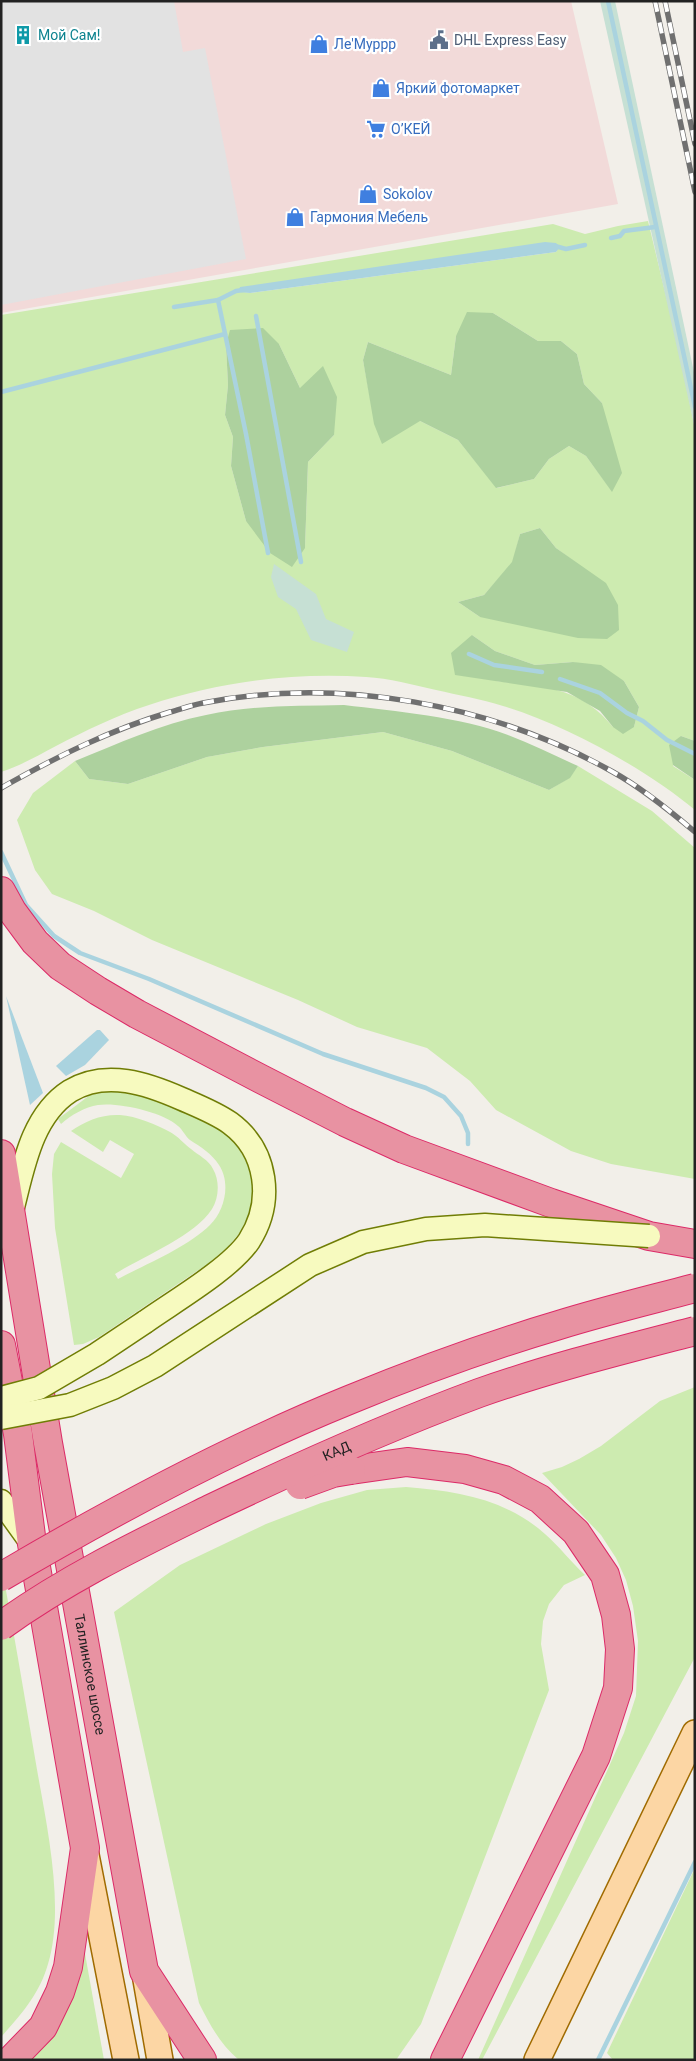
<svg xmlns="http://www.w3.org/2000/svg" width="696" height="2061" font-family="Roboto,sans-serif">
<rect width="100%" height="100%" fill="#f2efe9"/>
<!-- commercial -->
<path fill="#f2dad9" d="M 1,1 L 571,1 L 618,204 L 1,313 Z"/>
<!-- grass -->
<g fill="#cdebb0" fill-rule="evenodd">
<path d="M 648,221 L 678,346 L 695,429 L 695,741 L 681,736 L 673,766 L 695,780 L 695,810 C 646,769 564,724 503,706 C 481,699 458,695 436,690 C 413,685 389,678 366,677 C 293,672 218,682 149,705 C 117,715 85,731 56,746 C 37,756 22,765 1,772 L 1,315 L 553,224 L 585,234 L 618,226 ZM 559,247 L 556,252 L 250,293 L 238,291 ZM 493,313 L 538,341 L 561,341 L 577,354 L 584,384 L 602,403 L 612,491 L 586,456 L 569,446 L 549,459 L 534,479 L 497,488 L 458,440 L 420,421 L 372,408 L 363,360 L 368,342 L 451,375 L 456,336 ZM 279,344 L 300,388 L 334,435 L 308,462 L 305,548 L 246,521 L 231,466 L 233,437 L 225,415 L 228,385 L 226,345 ZM 540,528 L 556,548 L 579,565 L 480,617 L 458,602 L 484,595 L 513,562 L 520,534 ZM 472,635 L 495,651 L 535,665 L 573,662 L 624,681 L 639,707 L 634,727 L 613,727 C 580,686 544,687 496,681 Z"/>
<path d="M 383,732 L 452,751 L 549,790 L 569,778 L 578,766 L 652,811 L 695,848 L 695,1179 L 611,1164 L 571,1151 L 496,1110 L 470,1081 L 427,1048 L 357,1027 L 298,1000 L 152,940 L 94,911 L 52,894 L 35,870 L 17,820 L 33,793 L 75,761 L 89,779 L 128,784 L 207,757 L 263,747 Z"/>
<path d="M 112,1091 L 142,1093 L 177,1105 L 231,1136 L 248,1164 L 253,1187 L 251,1210 L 241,1231 L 228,1247 L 209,1263 L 99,1337 L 83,1344 L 74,1345 L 55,1228 L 52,1174 L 54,1154 L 61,1142 L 121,1178 L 134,1154 L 110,1140 L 103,1152 L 71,1131 C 85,1121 102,1114 120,1115 C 136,1116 157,1125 170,1132 C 178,1136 184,1144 191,1149 C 198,1155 209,1160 213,1169 C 220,1181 219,1198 212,1209 C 195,1236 142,1257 115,1274 L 118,1279 C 146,1264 188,1247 210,1225 C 225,1210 231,1183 219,1165 C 212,1154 201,1147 190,1140 C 185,1136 183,1130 178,1126 C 163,1112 118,1102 98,1105 C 85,1107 71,1115 61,1124 L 58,1119 L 90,1095 Z"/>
<path d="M 695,1387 L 695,1657 L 482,2060 L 478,2060 L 624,1733 L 636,1696 L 638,1641 L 633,1606 L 626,1580 L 616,1558 L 601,1535 L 542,1473 L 562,1467 L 579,1459 L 601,1446 L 660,1401 Z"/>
<path d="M 406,1487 C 457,1491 506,1499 545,1534 C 559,1546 571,1562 585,1575 L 564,1585 L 549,1604 L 543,1621 L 541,1644 L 549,1690 L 421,2024 L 396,2060 L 239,2060 C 220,2044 210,2025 199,2003 L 114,1612 L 180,1565 L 266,1524 L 321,1503 L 367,1490 Z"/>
<path d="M 1,1563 C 13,1628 24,1693 35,1758 C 45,1818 66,1905 48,1964 C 40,1993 21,2015 1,2037 Z"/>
<path d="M 695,1868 L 695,2060 L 613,2060 L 607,2053 Z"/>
<path d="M 84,1948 L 104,2060 L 23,2060 Z"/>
</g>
<!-- forest -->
<g fill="#add19e">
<path d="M 467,312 L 493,313 L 538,341 L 561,341 L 577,354 L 584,384 L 602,403 L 622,473 L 612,492 L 586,456 L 569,446 L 549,459 L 534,479 L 496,488 L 458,440 L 420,421 L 382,444 L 374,424 L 363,360 L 368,342 L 451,375 L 456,336 Z"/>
<path d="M 263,328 L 279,344 L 300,388 L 323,366 L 337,397 L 334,435 L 308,462 L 305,548 L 292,567 L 270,553 L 246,521 L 231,466 L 233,437 L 225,415 L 228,385 L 226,345 L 230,330 Z"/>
<path d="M 540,528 L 556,548 L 606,583 L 618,605 L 619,630 L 607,639 L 578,638 L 480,617 L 458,602 L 484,595 L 512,562 L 520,534 Z"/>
<path d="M 472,635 L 495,651 L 535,665 L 573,662 L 601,665 L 624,681 L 639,707 L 634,727 L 623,734 L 613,727 L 600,711 L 567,692 L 455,675 L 451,653 Z"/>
<path d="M 344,705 C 395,711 461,717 508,735 C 532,744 555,756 578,766 L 570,778 L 549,790 L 452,751 L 383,732 L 263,747 L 207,757 L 128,784 L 89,779 L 75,761 C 117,744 161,724 206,715 C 251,705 298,706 344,705 Z"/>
<path d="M 681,736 L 695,741 L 695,780 L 673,765 L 669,745 Z"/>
</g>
<!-- wetland -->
<g fill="#c6e0d4">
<path d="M 600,1 L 615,1 L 695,377 L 695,429 Z"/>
<path d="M 274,564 L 316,594 L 326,619 L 354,632 L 347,652 L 311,640 L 296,609 L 278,597 L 271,577 Z"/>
</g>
<!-- parking -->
<path fill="#e2e2e2" d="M 1,1 L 174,1 L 183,52 L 205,48 L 246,259 L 1,305 Z"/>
<!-- water -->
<g fill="#aad3df">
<path d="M 545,242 L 556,243 L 560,247 L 556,252 L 250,293 L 238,292 L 240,287 Z"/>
<path d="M 6,996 L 43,1093 L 30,1105 Z"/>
<path d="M 97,1030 L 100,1030 L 109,1040 L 85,1065 L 66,1076 L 56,1066 Z"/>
</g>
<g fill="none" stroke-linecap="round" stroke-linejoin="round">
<!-- stream -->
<g stroke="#aad3df" stroke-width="4.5">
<path d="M 608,1 L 695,407"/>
<path d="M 611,238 L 620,236 L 624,231 L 655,227"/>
<path d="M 555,246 L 566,249 L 585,245"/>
<path d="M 218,300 L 236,291 L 243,290"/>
<path d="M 174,307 L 218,300 L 246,434 L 268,553"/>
<path d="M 256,316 L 301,562"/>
<path d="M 1,392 L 225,334"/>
<path d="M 469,654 L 494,665 L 542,672"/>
<path d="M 560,679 L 600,693 L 627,713 L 643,721 L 667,740 L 695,754"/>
<path d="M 1,852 L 26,905 L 54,936 L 80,953 L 149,979 L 323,1054 L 426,1088 L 444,1097 L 461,1116 L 468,1133 L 468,1144"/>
<path d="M 598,2060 L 695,1862"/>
</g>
<!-- secondary casing -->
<g stroke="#707d05" stroke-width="25">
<g id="secondary">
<path d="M 12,1211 C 23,1169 31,1116 70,1091 C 106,1069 148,1084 182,1099 C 198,1106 216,1113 230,1123 C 268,1151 274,1202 249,1241 C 230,1269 173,1302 145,1322"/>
<path d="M 1,1501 L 32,1544"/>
</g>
</g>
<!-- primary casing -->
<g stroke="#a06b00" stroke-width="28">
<g id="primary">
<path d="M 86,1855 L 126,2060"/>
<path d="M 145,1974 L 160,2060"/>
<path d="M 537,2060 L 695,1733"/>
</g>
</g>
<!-- highway casing -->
<g stroke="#dc2a67" stroke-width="30">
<g id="highway">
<path d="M 1,891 L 12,911 L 35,942 L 60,966 L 98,991 L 137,1014 L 261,1079 L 345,1122 L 404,1149 L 551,1203 L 649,1236 L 695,1244"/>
<path id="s1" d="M 1,1154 L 48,1443 L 144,1971 L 202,2060"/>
<path d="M 1,1345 L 18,1434 L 32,1544 L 85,1848 L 68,1967 L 60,1992 L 43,2027 L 11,2060"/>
<path d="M 351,1470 L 407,1462 L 465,1469 L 504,1480 L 540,1499 L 576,1532 L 605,1575 L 616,1615 L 620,1649 L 618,1688 L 596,1756 L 445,2060"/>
</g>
</g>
<!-- secondary -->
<use href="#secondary" stroke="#f7fabf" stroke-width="22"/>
<!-- primary -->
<use href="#primary" stroke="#fcd6a4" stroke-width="25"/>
<!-- highway -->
<use href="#highway" stroke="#e892a2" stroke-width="28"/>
<!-- rail casing -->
<g stroke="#707070" stroke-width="5.5">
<g id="rail">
<path d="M 655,1 L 695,192"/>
<path d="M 665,1 L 695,144"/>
<path d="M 1,788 C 56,757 110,730 170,712 C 181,709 192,705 203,703 C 339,676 492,704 613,772 C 642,788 669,810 695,832"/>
</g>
</g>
<!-- rail -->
<use href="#rail" stroke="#fff" stroke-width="4" stroke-dasharray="11" stroke-linecap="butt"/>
<!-- secondary-bridge casing -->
<g stroke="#707d05" stroke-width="25" stroke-linecap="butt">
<g id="secondary-bridge">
<path d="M 1,1398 L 39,1388 L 97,1354 L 145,1322"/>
<path d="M 1,1418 L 70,1405 L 113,1388 L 155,1366 L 310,1265 L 363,1242 L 426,1229 L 485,1225 L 649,1236"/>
</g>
</g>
<!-- highway-bridge casing -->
<g stroke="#dc2a67" stroke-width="30" stroke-linecap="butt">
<g id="highway-bridge">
<path d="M 300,1485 L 333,1473 L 351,1470"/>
<path d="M 1,1577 C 113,1511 228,1449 349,1400 C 417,1372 488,1346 559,1325 C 604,1311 650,1300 695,1288"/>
<path id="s2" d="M 1,1626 C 66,1579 139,1544 210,1509 C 298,1467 387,1427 479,1393 C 550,1368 622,1350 695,1331"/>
</g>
</g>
<!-- secondary-bridge -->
<use href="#secondary-bridge" stroke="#f7fabf" stroke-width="22"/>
<!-- highway-bridge -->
<use href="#highway-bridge" stroke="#e892a2" stroke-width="28"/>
</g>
<!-- icons -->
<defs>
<g id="building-bare" transform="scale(1.5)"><path d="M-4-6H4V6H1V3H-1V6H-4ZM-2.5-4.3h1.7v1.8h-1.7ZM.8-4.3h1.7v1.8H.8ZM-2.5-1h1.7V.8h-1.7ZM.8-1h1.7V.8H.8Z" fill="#0f9aa8" stroke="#fff" stroke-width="2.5" paint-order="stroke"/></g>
<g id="civic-bare" transform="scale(1.5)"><path d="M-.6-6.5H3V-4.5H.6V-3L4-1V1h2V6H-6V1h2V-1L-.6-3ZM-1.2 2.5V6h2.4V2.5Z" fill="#5c6f8a" stroke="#fff" stroke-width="2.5" paint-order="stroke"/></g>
<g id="shop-bare" transform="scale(1.5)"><path d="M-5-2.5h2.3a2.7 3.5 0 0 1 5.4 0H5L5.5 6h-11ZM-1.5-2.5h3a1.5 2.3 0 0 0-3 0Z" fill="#3f7fe0" stroke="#fff" stroke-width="2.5" paint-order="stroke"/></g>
<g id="supermarket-bare" transform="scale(1.5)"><path d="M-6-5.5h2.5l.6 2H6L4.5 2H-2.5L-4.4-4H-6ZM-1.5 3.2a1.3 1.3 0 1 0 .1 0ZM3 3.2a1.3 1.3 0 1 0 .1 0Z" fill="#3f7fe0" stroke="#fff" stroke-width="2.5" paint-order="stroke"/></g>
</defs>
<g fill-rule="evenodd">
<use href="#building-bare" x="23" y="35"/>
<use href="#civic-bare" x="439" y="40"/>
<use href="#shop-bare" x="319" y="44"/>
<use href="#shop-bare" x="381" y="88"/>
<use href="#supermarket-bare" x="376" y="129"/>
<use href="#shop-bare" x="368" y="194"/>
<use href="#shop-bare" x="295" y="217"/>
</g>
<g text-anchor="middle" stroke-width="4.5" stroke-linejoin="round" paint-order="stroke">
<!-- culture labels -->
<g font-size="14" fill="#0d838f" stroke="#fff" text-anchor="start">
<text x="38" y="40">Мой Сам!</text>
</g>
<!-- service labels -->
<g font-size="14" fill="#4e5e75" stroke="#fff" text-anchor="start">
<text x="454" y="45">DHL Express Easy</text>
</g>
<!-- shop labels -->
<g font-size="14" fill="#366cbe" stroke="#fff" text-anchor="start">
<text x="334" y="49">Ле'Муррр</text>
<text x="396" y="93">Яркий фотомаркет</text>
<text x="391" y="134">О’КЕЙ</text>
<text x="383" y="199">Sokolov</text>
<text x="310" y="222">Гармония Мебель</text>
</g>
<!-- street labels -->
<g font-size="14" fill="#222" stroke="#fff">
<text dy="5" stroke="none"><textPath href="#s2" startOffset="379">КАД</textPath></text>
<text dy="5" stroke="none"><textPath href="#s1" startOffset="528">Таллинское шоссе</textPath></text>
</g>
</g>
<!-- border -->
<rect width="696" height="2061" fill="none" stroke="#222222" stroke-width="5"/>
</svg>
